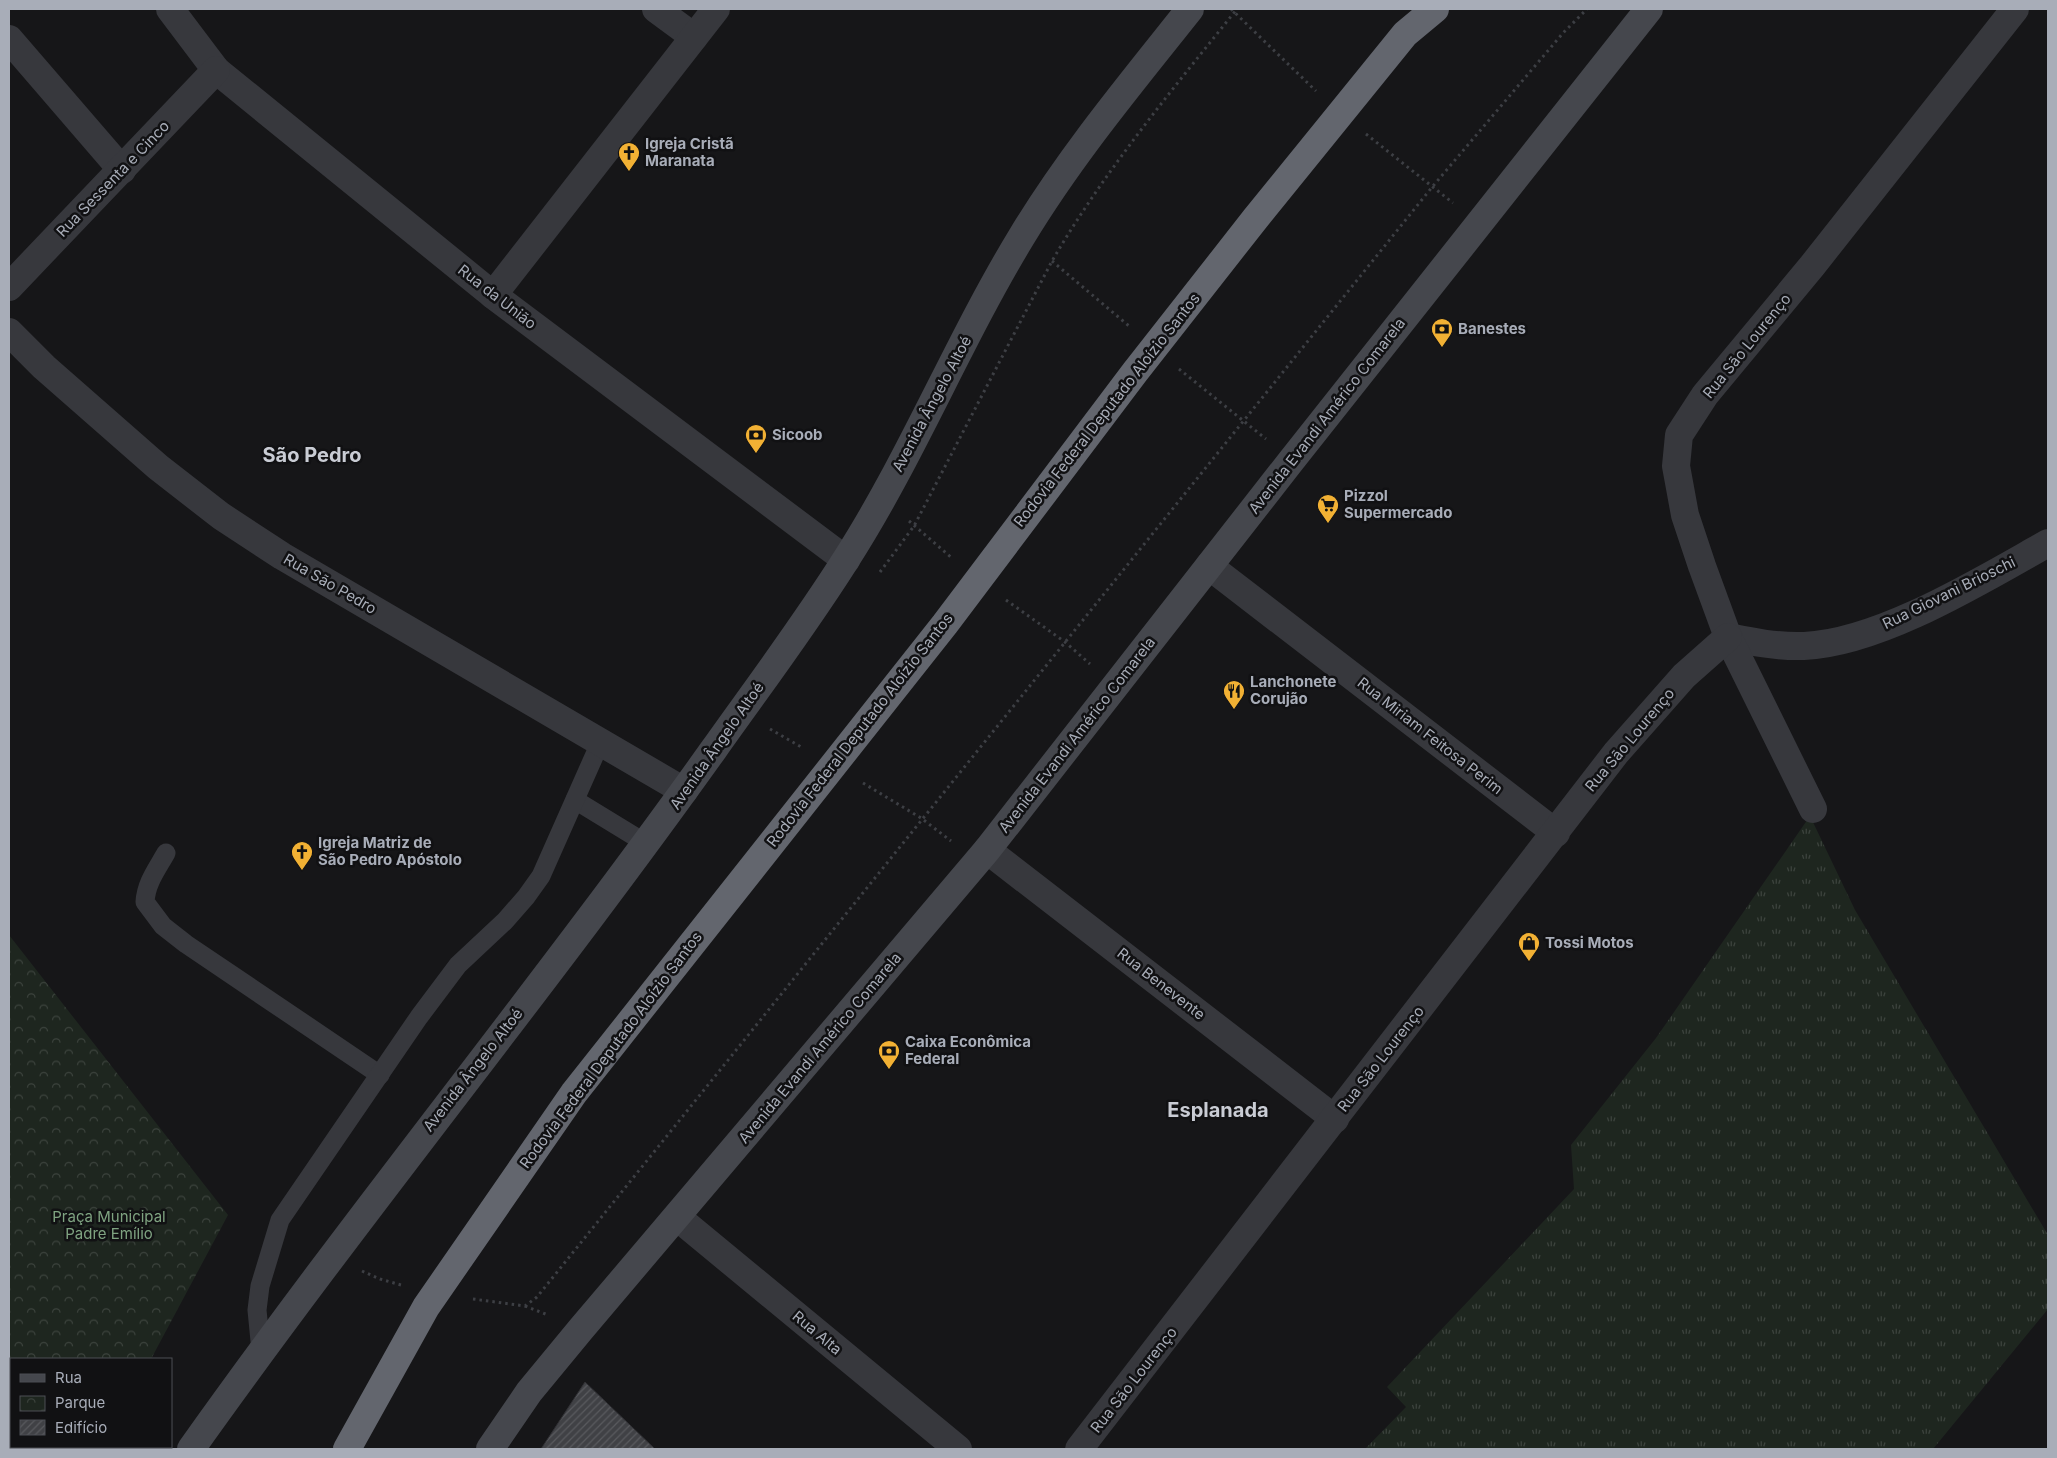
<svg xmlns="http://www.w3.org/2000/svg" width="2057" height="1458" font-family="Inter,sans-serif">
<defs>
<pattern id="grass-tufts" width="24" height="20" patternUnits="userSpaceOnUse" patternTransform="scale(1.25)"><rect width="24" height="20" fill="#1e261f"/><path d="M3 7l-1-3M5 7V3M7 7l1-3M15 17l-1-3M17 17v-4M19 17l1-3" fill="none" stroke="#3c433d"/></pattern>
<pattern id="park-crowns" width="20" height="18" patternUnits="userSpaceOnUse" patternTransform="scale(1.25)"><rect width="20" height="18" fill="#1e261f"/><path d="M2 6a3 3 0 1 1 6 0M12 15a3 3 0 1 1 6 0" fill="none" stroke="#3c433d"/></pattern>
<pattern id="building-hatch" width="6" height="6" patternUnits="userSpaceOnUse" patternTransform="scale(1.25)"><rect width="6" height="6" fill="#404145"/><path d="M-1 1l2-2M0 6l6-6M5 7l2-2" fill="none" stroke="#595a5e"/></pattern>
</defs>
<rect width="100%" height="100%" fill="#161618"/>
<!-- grass -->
<path fill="url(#grass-tufts)" d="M 1810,816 L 1855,910 L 2048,1235 L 2048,1309 L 1933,1449 L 1365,1449 L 1406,1407 L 1387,1387 L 1574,1189 L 1571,1145 L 1656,1038 Z"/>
<!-- park -->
<path fill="url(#park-crowns)" d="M 9,935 L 228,1215 L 151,1359 L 11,1359 L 11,1373 L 9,1372 Z"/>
<!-- building -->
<path fill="url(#building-hatch)" stroke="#303034" d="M 585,1382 L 655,1449 L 541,1449 Z"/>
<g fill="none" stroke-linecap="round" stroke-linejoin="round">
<!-- path -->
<g stroke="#3d3f44" stroke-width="3" stroke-dasharray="2.5 4" stroke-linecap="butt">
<path d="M 1231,9 L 1316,91"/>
<path d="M 1366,134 L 1453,203"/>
<path d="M 1052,261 L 1129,326"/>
<path d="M 1179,369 L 1266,439"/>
<path d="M 909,521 L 953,559"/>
<path d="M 880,572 L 914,526 L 1052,261 C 1105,170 1172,90 1237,9"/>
<path d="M 1006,600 L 1065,642 L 1090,664"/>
<path d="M 770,729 L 803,748"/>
<path d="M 863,783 L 921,818 L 951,841"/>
<path d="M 362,1271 L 380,1279 L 401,1285"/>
<path d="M 473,1299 L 525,1306 L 537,1297 L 1433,186 L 1563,33 L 1587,9"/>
<path d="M 525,1306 L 548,1315"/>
</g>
<!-- lane -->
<g stroke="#37383d" stroke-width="19">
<path d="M 575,800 L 647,844"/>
<path d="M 166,853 C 157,869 146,883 145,902 L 163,926 L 186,944 L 380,1075"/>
<path d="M 261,1351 L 257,1310 L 260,1286 L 280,1220 L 419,1017 L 458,965 L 505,921 L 526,897 L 541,876 L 600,743"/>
</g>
<!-- street -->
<g stroke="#37383d" stroke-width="28">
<path d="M 170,9 L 216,70 L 493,295 L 846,560"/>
<path d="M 656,9 L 694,37"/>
<path d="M 9,39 L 122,170"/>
<path d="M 9,287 L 216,70"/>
<path d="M 493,295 L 716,9"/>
<path d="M 9,332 L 44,367 L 158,467 L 221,516 L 282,556 L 684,791"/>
<path d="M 1209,566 L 1556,833"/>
<path d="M 1728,637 C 1753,642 1778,647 1804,646 C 1880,643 1982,580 2048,543"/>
<path d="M 1813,809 L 1728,637 L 1702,566 L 1685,515 L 1676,466 L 1679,435 L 1705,395 L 1812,266 L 2015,9"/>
<path d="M 987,850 L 1335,1119"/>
<path d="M 677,1217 L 958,1449"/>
<path d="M 9,1406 L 11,1407"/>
<path d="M 109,1447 L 115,1449"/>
<path d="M 1079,1449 L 1616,753 L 1684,676 L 1728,637"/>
</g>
<!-- secondary -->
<g stroke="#45474d" stroke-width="28">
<path d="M 191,1449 C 360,1211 545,986 714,749 C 758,687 804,626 845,561 C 912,457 958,341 1022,236 C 1071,155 1132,82 1190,9"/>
<path d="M 490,1449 L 529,1392 L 581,1329 L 987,850 L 1291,461 L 1649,9"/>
</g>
<!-- highway -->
<path stroke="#63666e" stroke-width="28" d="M 347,1449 L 426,1307 L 574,1093 L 945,624 L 1135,372 L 1255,219 L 1405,34 L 1435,9"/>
</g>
<!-- icons -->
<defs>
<g id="church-pin" transform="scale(1.125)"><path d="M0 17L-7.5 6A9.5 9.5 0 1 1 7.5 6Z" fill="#f2b134" stroke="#111113"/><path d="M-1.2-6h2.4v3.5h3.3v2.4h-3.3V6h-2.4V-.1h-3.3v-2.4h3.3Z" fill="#111"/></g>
<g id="bank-pin" transform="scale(1.125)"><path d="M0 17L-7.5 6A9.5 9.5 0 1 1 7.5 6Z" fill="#f2b134" stroke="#111113"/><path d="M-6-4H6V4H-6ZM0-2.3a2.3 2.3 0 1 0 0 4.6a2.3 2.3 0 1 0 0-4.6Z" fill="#111"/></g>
<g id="supermarket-pin" transform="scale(1.125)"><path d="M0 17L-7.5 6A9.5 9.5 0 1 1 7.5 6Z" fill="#f2b134" stroke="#111113"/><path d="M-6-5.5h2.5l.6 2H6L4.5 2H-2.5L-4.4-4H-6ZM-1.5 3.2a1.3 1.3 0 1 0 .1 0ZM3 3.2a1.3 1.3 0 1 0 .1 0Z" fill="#111"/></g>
<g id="restaurant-pin" transform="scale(1.125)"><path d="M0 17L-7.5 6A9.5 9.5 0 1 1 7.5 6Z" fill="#f2b134" stroke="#111113"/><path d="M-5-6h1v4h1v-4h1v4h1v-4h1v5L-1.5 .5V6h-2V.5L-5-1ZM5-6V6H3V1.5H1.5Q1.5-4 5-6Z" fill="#111"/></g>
<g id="shop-pin" transform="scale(1.125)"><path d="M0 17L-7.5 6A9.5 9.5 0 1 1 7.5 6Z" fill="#f2b134" stroke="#111113"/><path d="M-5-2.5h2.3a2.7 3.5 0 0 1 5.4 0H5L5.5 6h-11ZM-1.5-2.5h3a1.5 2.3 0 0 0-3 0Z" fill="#111"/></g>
</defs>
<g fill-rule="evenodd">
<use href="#church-pin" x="629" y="153"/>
<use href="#bank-pin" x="1442" y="329"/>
<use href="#bank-pin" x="756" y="435"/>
<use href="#supermarket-pin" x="1328" y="505"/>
<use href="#restaurant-pin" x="1234" y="691"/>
<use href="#church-pin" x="302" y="852"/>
<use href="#shop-pin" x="1529" y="943"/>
<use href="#bank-pin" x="889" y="1051"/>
</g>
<g text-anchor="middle" stroke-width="5" stroke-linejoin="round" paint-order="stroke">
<!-- poi labels -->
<g font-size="15" font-weight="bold" fill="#a8adb8" stroke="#111113" text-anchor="start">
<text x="645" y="149">Igreja Cristã<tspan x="645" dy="17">Maranata</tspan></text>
<text x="1458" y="334">Banestes</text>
<text x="772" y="440">Sicoob</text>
<text x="1344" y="501">Pizzol<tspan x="1344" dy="17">Supermercado</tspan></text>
<text x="1250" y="687">Lanchonete<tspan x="1250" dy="17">Corujão</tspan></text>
<text x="318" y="848">Igreja Matriz de<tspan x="318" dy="17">São Pedro Apóstolo</tspan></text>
<text x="1545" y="948">Tossi Motos</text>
<text x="905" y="1047">Caixa Econômica<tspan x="905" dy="17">Federal</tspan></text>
</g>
<!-- street labels -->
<g font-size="15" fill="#a8adb8" stroke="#111113">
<text transform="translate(113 179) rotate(-46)" y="5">Rua Sessenta e Cinco</text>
<text transform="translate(497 297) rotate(38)" y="5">Rua da União</text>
<text transform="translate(1747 346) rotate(-51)" y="5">Rua São Lourenço</text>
<text transform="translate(932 404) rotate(-62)" y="5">Avenida Ângelo Altoé</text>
<text transform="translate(1107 410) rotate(-52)" y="5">Rodovia Federal Deputado Aloízio Santos</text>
<text transform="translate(1327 416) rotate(-52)" y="5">Avenida Evandi Américo Comarela</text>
<text transform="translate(330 584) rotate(30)" y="5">Rua São Pedro</text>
<text transform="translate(1949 593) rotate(-26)" y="5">Rua Giovani Brioschi</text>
<text transform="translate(860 730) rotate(-52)" y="5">Rodovia Federal Deputado Aloízio Santos</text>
<text transform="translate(1077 735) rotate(-52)" y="5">Avenida Evandi Américo Comarela</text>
<text transform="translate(1430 736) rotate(38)" y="5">Rua Miriam Feitosa Perim</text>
<text transform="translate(1630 740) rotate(-50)" y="5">Rua São Lourenço</text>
<text transform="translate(717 746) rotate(-55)" y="5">Avenida Ângelo Altoé</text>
<text transform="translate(1161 984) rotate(38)" y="5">Rua Benevente</text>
<text transform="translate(820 1048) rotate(-50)" y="5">Avenida Evandi Américo Comarela</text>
<text transform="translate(611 1050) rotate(-53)" y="5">Rodovia Federal Deputado Aloízio Santos</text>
<text transform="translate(1381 1059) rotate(-52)" y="5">Rua São Lourenço</text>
<text transform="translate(473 1070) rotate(-52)" y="5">Avenida Ângelo Altoé</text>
<text transform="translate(817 1333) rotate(40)" y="5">Rua Alta</text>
<text transform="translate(1134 1380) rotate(-52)" y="5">Rua São Lourenço</text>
</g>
<!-- park labels -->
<g font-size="15" fill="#7fa381" stroke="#111113">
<text x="109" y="1222">Praça Municipal<tspan x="109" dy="17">Padre Emílio</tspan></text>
</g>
<!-- district labels -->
<g font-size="20" font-weight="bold" fill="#c9ccd4" stroke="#111113">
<text x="312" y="462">São Pedro</text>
<text x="1218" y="1117">Esplanada</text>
</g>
</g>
<!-- border -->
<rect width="2057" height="1458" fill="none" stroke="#a8adb8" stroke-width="20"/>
<!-- legend -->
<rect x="10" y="1358" width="162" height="90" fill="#111113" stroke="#4d4f55"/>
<rect x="20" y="1374" width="25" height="8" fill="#45474d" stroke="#4d4f55"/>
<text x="55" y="1383" font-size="15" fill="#a8adb8">Rua</text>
<rect x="20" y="1396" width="25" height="15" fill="url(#park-crowns)" stroke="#4d4f55"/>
<text x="55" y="1408" font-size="15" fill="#a8adb8">Parque</text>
<rect x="20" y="1420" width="25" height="15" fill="url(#building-hatch)" stroke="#4d4f55"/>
<text x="55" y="1433" font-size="15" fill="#a8adb8">Edifício</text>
</svg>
